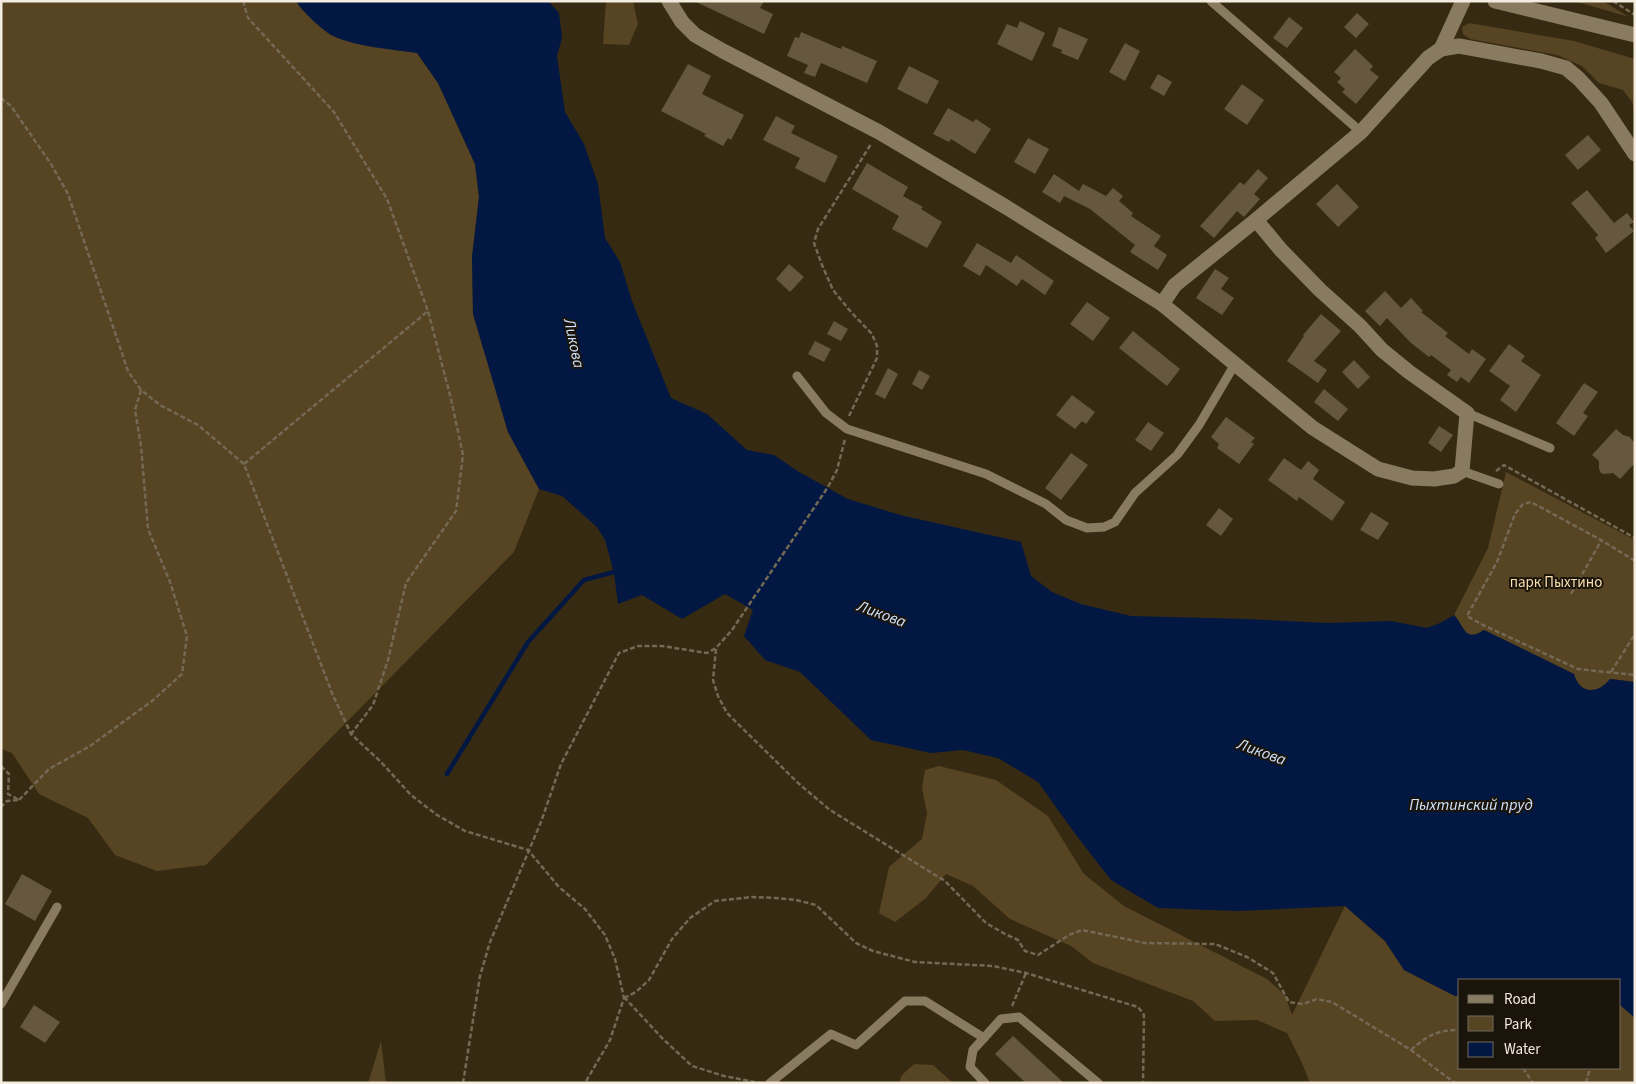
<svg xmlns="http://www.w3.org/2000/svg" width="1636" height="1084" font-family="'Source Sans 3',sans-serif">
<rect width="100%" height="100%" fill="#372a12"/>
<!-- green -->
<g fill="#564422">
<path d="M 1,1 L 296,1 L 302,10 L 371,46 L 417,53 L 438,83 L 475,164 L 479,197 L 472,257 L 473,314 L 508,432 L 539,489 L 514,552 L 206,865 L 157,871 L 115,855 L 88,818 L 39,794 L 12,753 L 1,749 Z"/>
<path d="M 606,1 L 633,1 L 638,24 L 629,45 L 603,44 Z"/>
<path d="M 1574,1 L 1603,1 L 1629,17 Z"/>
<path d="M 1469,23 L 1574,41 L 1635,59 L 1635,110 L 1632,102 L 1623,90 L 1599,83 L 1582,66 L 1557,55 L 1470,39 L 1463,34 L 1462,27 Z"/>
<path d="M 1506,472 L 1635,540 L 1635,682 L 1611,679 C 1598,695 1580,695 1574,674 L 1484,630 C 1465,643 1465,628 1454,615 L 1488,548 Z"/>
<path d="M 939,766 L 996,780 L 1048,816 L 1084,874 L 1124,906 L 1267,979 L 1285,995 L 1292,1015 L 1345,906 L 1385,941 L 1404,970 L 1455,996 L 1460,996 L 1460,1068 L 1620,1068 L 1620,1005 L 1635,1018 L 1635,1083 L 1310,1083 L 1302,1063 L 1287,1033 L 1257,1020 L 1215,1021 L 1193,1001 L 1093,963 L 1071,946 L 1010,919 L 973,886 L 946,874 L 926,898 L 895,922 L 879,913 L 889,867 L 922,839 L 927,813 L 922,788 L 925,770 Z"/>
<path d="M 381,1041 L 386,1083 L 368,1083 Z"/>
<path d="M 914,1064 L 933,1065 L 953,1083 L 899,1083 L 902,1075 Z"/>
</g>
<!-- water -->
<path fill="#021843" d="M 296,1 L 548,1 L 559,13 L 562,38 L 557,56 L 565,112 L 584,144 L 598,184 L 605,238 L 620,262 L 632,301 L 671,398 L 707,414 L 747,450 L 774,455 L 799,472 L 848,499 L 900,515 L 1021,542 L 1031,576 L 1052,592 L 1081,604 L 1131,616 L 1246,619 L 1328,623 L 1391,621 L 1427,628 L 1440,623 L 1454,615 C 1465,627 1465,643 1484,630 L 1574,674 C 1580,695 1598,694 1610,679 L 1635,682 L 1635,1018 L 1620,1005 L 1620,980 L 1460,980 L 1460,996 L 1455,996 L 1404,970 L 1385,941 L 1345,906 L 1238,911 L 1158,908 L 1111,880 L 1076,835 L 1038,782 L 998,758 L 963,750 L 931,753 L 871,740 L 800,672 L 765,660 L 744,636 L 753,610 L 725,594 L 682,619 L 642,595 L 618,604 L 614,573 L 605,540 L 597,527 L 562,496 L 539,489 L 508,432 L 473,314 L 472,257 L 479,197 L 475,164 L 438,83 L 417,53 C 391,49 357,47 333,36 C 323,31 302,11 296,1 Z"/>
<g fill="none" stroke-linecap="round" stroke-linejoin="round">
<!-- stream -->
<path stroke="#021843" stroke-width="4.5" d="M 447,774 L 528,642 L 584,580 L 618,571"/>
</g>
<!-- building -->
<g fill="#65583e">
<path d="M 694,1 L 764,1 L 760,8 L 773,14 L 764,34 Z"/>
<path d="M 1357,13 L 1369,24 L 1356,38 L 1344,27 Z"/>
<path d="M 1289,17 L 1303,28 L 1287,48 L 1273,38 Z"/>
<path d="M 1020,21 L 1045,33 L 1032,61 L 997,44 L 1007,24 L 1017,28 Z"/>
<path d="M 1059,27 L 1088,39 L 1078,60 L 1061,53 L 1062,50 L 1052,46 Z"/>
<path d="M 801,32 L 841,49 L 842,46 L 877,61 L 867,83 L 821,63 L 815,77 L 804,73 L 808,65 L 787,56 L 795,37 L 799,38 Z"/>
<path d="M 1125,43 L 1140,51 L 1125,81 L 1109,72 Z"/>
<path d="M 1355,49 L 1373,66 L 1370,70 L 1379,77 L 1356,104 L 1342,92 L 1345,89 L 1337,82 L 1341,78 L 1334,72 Z"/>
<path d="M 688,64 L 711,76 L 702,94 L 744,115 L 731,140 L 728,138 L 723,146 L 704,136 L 706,134 L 661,111 Z"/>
<path d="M 909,66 L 939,81 L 927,104 L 897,89 Z"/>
<path d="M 1158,74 L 1172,82 L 1164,96 L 1150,88 Z"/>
<path d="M 1242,84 L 1264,100 L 1247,125 L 1224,109 Z"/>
<path d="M 948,108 L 973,122 L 976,119 L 991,129 L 975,154 L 951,139 L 949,142 L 933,134 Z"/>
<path d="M 776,116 L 795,126 L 791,133 L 838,156 L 825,183 L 795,168 L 800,158 L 763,140 Z"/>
<path d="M 1588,135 L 1601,150 L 1578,170 L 1565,155 Z"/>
<path d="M 1028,138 L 1049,149 L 1035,174 L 1014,162 Z"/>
<path d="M 867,163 L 908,187 L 903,196 L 923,207 L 921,209 L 942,222 L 927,248 L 892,229 L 899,216 L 852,189 Z"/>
<path d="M 1258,169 L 1268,178 L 1254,194 L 1260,199 L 1244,217 L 1237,211 L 1214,238 L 1200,226 L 1240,182 L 1244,185 Z"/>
<path d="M 1054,174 L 1079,191 L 1083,184 L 1106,196 L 1113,188 L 1123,196 L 1119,201 L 1133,213 L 1131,216 L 1161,236 L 1154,246 L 1167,255 L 1158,270 L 1130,252 L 1135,245 L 1090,209 L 1064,196 L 1060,203 L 1042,192 Z"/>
<path d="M 1337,184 L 1359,207 L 1338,227 L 1316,204 Z"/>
<path d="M 1587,190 L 1614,223 L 1627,213 L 1634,222 L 1629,225 L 1634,231 L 1606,253 L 1595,238 L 1598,235 L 1571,203 Z"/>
<path d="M 977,243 L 1011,263 L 1016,255 L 1054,281 L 1045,295 L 1022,279 L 1017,286 L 986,265 L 980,276 L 963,266 Z"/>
<path d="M 789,264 L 804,277 L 790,292 L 776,279 Z"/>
<path d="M 1215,269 L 1229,278 L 1221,289 L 1234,298 L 1222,315 L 1196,298 Z"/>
<path d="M 1385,291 L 1401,308 L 1411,298 L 1423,311 L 1421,312 L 1448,333 L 1445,336 L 1469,354 L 1472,349 L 1486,359 L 1469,383 L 1461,377 L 1457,382 L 1447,375 L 1451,370 L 1431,355 L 1429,357 L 1411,343 L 1387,318 L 1380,326 L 1365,311 Z"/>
<path d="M 1087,302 L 1110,318 L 1093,341 L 1070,324 Z"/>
<path d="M 1321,314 L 1341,331 L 1314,361 L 1327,370 L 1318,383 L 1287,361 L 1304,336 L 1303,335 Z"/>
<path d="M 834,321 L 848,329 L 841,341 L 827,334 Z"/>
<path d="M 1133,331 L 1180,369 L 1167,386 L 1119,348 Z"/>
<path d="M 815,341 L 831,349 L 824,362 L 808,354 Z"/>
<path d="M 1509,344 L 1525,356 L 1521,361 L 1541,375 L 1516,412 L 1500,400 L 1510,386 L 1489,371 Z"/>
<path d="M 1354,360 L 1370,377 L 1358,389 L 1342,372 Z"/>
<path d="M 888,368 L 898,374 L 885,399 L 875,394 Z"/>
<path d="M 919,370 L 930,376 L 922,390 L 912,384 Z"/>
<path d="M 1584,383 L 1598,392 L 1583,413 L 1588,416 L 1574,436 L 1556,423 Z"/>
<path d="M 1324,389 L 1348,409 L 1338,421 L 1314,402 Z"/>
<path d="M 1072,395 L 1095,412 L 1086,424 L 1082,421 L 1075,429 L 1056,415 Z"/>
<path d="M 1226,417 L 1255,438 L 1251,442 L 1254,444 L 1239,464 L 1217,448 L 1219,444 L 1211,437 Z"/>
<path d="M 1148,422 L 1164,433 L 1151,451 L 1135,440 Z"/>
<path d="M 1439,426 L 1453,435 L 1441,452 L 1428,443 Z"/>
<path d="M 1616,429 L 1623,435 L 1630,437 L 1635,444 L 1635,463 L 1620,479 L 1613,473 L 1604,474 L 1601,473 L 1599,469 L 1599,461 L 1592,455 Z"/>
<path d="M 1071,453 L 1088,465 L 1061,500 L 1045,488 Z"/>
<path d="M 1284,458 L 1301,470 L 1308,461 L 1319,470 L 1313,479 L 1345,502 L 1332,521 L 1299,497 L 1297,501 L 1268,480 Z"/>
<path d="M 1219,508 L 1233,519 L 1221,536 L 1206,525 Z"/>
<path d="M 1371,512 L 1389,523 L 1378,540 L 1360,530 Z"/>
<path d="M 22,874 L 52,891 L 35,921 L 5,904 Z"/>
<path d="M 34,1005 L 60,1022 L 45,1043 L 20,1027 Z"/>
<path d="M 1013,1036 L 1064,1083 L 1026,1083 L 995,1054 Z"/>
</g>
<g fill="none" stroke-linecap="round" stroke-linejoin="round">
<!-- path -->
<g stroke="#746954" stroke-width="2.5" stroke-dasharray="5 2.5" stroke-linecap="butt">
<path d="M 243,1 L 248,18 L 334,112 L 387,199 L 428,311"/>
<path d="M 1613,1 L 1635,15"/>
<path d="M 1,98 L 11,106 L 51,164 L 68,194 L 128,371 L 141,390 L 160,405 L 198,425 L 244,464 L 332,693 L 351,734 L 381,762 L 411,795 L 437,815 L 465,831 L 528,850 L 559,887 L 585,909 L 605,935 L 615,959 L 624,998 L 610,1040 L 585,1083"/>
<path d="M 849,416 L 877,358 L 877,346 L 872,334 L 851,312 L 833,290 L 822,265 L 814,243 L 818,229 L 871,144"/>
<path d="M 244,464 L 428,311 L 451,399 L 463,455 L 456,511 L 406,583 L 388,660 L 373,705 L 351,734"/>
<path d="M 1496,471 L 1504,465 L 1635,538"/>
<path d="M 1635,561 L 1601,540 L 1531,502 L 1523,504 L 1515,514 L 1497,562 L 1467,616 L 1483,625 L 1578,669 L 1635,675"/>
<path d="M 1571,594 L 1601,541"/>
<path d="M 716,649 L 713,680 L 718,696 L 727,713 L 798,783 L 830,810 L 945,881 L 986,923 L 1005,934 L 1018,940 L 1025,951 L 1038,955 L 1069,935 L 1082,930 L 1145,943 L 1215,944 L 1247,957 L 1273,973 L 1289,1002 L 1303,1004 L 1317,999 L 1332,1002 L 1411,1050 L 1455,1083"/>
<path d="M 1611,672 L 1635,634"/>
<path d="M 1,766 L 9,774 L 8,794 L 19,800 L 7,801 L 1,807"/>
<path d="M 19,800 L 49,769 L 90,746 L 152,701 L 182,674 L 187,636 L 170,582 L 148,529 L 141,446 L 135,410 L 141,390"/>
<path d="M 624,997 L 662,1038 L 692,1066 L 724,1076 L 760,1083"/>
<path d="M 624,998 L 636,992 L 649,980 L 672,939 L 690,918 L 715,901 L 752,897 L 775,898 L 796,900 L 816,905 L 856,943 L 873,951 L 915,962 L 993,966 L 1026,973 L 1138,1007 L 1144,1015 L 1143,1083"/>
<path d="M 1012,1006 L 1026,973"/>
<path d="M 1411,1050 C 1428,1035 1437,1030 1460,1030"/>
<path d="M 1523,1068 L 1533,1083"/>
<path d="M 463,1083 L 480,976 L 490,942 L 541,822 L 561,764 L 619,653 L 638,646 L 662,646 L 707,653 L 716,648 L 732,630 L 828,487 L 837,470 L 845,439"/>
<path d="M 1586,1083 L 1590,1068"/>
</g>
<!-- lane -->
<g stroke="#897b60" stroke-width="9">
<path d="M 1211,1 L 1361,132"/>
<path d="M 797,376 L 826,413 L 847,429 L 986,474 L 1046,504 L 1066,520 L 1087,528 L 1104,527 L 1115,522 L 1135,493 L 1177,455 L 1199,425 L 1235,364"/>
<path d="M 1467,413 L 1550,448"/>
<path d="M 1462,471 L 1499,484"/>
<path d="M 1,1004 L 57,907"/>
<path d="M 770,1083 L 831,1034 L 856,1045 L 905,1001 L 925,1001 L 984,1038"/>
<path d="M 985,1083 L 970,1067 L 973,1050 L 1001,1019 L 1019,1017 L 1098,1083"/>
</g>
<!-- street -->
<g stroke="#897b60" stroke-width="15">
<path d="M 669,1 L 682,22 L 695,35 L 723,51 L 879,132 L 1006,207 L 1162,304 L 1313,428 L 1378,469 L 1412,478 L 1434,479 L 1454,476 L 1462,471 L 1467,413 L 1409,372 L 1382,350 L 1360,326 L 1320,290 L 1281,250 L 1256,220"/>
<path d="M 1495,1 L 1635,35"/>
<path d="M 1441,49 L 1463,1"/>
<path d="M 1162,304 L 1175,285 L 1256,220 L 1361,132 L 1428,58 L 1441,49 L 1459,46 L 1541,61 L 1566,68 L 1579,79 L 1601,103 L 1635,154"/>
</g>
</g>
<g text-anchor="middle" stroke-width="4" stroke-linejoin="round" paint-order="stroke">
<!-- park labels -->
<g font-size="15" fill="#fadfae" stroke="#1a140a">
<text x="1556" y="587">парк Пыхтино</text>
</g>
<!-- water labels -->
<g font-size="16" font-style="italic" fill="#cde0fe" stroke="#1a140a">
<text transform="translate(575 343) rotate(78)" y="6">Ликова</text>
<text transform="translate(882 613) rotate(20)" y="6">Ликова</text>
<text transform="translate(1262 751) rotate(20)" y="6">Ликова</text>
<text x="1471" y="810">Пыхтинский пруд</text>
</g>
</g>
<!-- border -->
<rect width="1636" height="1084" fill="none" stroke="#f4ecde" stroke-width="5"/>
<!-- legend -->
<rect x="1458" y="979" width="162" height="90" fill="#1a140a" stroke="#716a5f"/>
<rect x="1468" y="995" width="25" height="8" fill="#897b60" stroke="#716a5f"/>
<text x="1504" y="1004" font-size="15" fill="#f4ecde">Road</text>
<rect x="1468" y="1016" width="25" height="15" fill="#564422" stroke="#716a5f"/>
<text x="1504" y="1029" font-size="15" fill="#f4ecde">Park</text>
<rect x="1468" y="1042" width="25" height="15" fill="#021843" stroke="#716a5f"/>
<text x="1504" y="1054" font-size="15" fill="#f4ecde">Water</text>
</svg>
